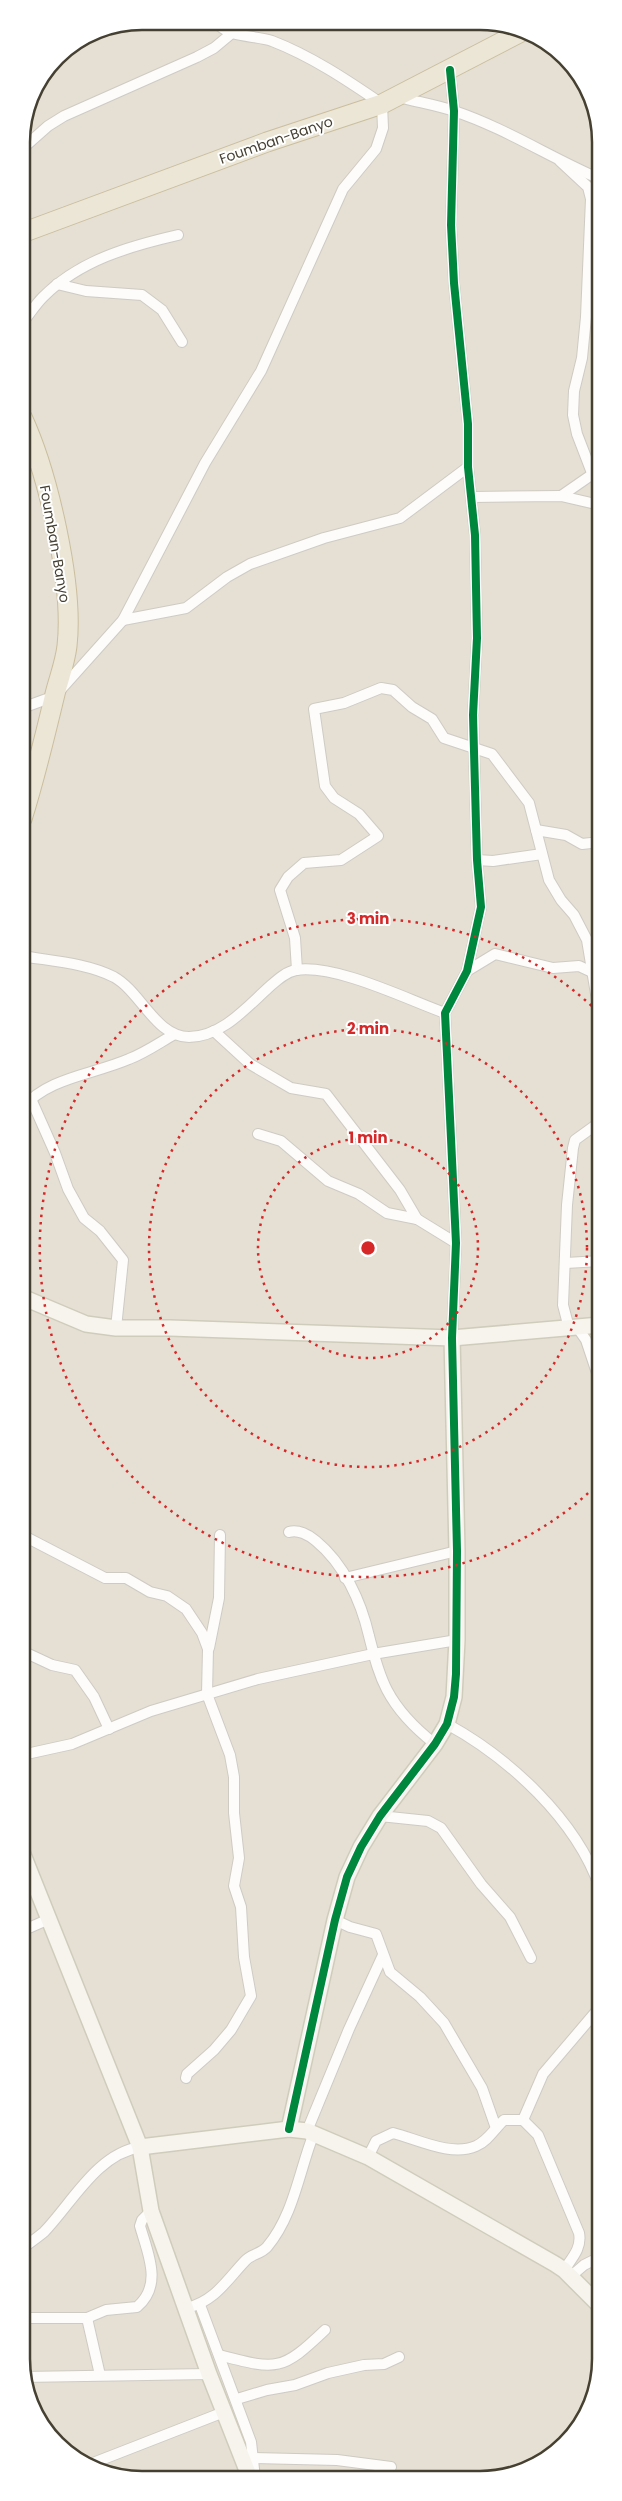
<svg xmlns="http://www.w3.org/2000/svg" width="622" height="2501" font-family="Poppins,sans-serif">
<rect width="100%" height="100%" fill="#f0eee6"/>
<!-- residential -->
<path fill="#e5e0d3" d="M 142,21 L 504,24 L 540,37 L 570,62 L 600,126 L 601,2366 L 592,2405 L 570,2439 L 533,2467 L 496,2479 L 118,2477 L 57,2444 L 34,2412 L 22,2375 L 21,135 L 31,96 L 57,57 L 96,30 Z"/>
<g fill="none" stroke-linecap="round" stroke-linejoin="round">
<!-- street casing -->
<g stroke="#cecbc4" stroke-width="12">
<g id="street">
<path d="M 450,70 L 454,111 L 451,225 L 454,283 L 468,424 L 468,467 L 475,535 L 477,638 L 473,715 L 477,860 L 481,907 L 467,971 L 445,1013 L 456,1243 L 452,1338"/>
<path d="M 399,97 C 417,102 436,105 454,111 C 505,128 551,158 600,179"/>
<path d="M 22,149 L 48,126 L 64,116 L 197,57 L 214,48 L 232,33"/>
<path d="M 560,161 L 588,187 L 591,199 L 586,317 L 582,358 L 574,391 L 573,415 L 577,434 L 592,473"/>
<path d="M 57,284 L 86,291 L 142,295 L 162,310 L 182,342"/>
<path d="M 22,323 C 29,315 35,305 43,297 C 80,260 130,246 178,235"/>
<path d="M 561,496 L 600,469"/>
<path d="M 473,497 L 561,496 L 600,505"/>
<path d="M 123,620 L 186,608 L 227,577 L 250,564 L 324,538 L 400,518 L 468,467"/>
<path d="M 22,708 L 55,696 L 123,620 L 205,463 L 261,371 L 343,189 L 376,149 L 383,128 L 382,104 C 347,80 311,56 272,41 C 254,35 228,38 216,22"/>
<path d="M 536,830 L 566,835 L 582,844 L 600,842"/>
<path d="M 477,860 L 493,861 L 542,854"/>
<path d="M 22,956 C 51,961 87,963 114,977 C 141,992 156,1037 189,1037 C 221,1037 246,1008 268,988 C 276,981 285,972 296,970 C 336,964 406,999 445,1013"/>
<path d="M 297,970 L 295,938 L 280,890 L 288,877 L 304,863 L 341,860 L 378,836 L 359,814 L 334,798 L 325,786 L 314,709 L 344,703 L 381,688 L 393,690 L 412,707 L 432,719 L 444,738 L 492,754 L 529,803 L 549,880 L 561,900 L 574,915 L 587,940 L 597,1000"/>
<path d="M 467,971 L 495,954 L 553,968 L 579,966 L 592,972"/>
<path d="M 214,1031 L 250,1064 L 291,1088 L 326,1094 L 400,1190 L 417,1219 L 456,1243"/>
<path d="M 31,1099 L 55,1153 L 68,1189 L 84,1218 L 100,1231 L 123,1260 L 116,1328"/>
<path d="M 22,1108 C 49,1077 92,1075 129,1059 C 145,1053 159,1043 173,1035"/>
<path d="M 258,1134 L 281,1141 L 328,1181 L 359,1194 L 387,1213 L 417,1219"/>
<path d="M 566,1263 L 600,1261"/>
<path d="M 577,1327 L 586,1340 L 600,1382"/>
<path d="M 569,1328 L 563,1305 L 567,1205 L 573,1148 L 575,1140 L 600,1122"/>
<path d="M 289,1532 C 298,1529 309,1535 316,1541 C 344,1564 361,1601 369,1636 C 374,1655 378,1673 387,1690 C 398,1711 417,1730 435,1744"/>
<path d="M 22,1535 L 105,1578 L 126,1578 L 150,1592 L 167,1596 L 186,1609 L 202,1633 L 208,1649 L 207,1694 L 230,1755 L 234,1777 L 234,1813 L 239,1858 L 234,1886 L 241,1907 L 244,1957 L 251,1996 L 231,2030 L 214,2050 L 187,2074 L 186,2078"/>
<path d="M 345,1578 L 457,1551"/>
<path d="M 209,1648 L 219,1598 L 220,1535"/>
<path d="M 22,1651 L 52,1665 L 75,1670 L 94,1697 L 109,1729"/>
<path d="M 447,1724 C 509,1758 576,1819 600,1888"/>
<path d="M 22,1755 L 72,1744 L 151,1711 L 258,1679 L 373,1654 L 457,1640"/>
<path d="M 380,1816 L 428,1821 L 441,1828 L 481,1884 L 510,1917 L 531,1958"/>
<path d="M 335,1920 L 350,1927 L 376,1934 L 390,1972 L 420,1997 L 444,2023 L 482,2088 L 496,2128"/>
<path d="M 22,1931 L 49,1919"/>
<path d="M 307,2131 L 349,2029 L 383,1955"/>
<path d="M 368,2157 L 376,2141 L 393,2133 C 417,2139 451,2157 476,2146 C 488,2141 495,2128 504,2120 L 523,2120"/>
<path d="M 22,2249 C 29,2243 37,2238 44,2232 C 72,2203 97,2154 140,2147"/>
<path d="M 564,2270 C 572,2258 582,2248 579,2233 L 538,2135 L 523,2120 L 543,2074 L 600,2007"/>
<path d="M 570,2277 L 584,2265 L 600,2257"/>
<path d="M 200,2305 L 251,2442 L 255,2478"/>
<path d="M 187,2308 C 215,2301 226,2281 245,2261 C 251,2254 261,2254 267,2247 C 294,2215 299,2171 314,2133"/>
<path d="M 22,2318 L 87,2318 L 106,2310 L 137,2307 C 163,2285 148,2254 140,2226 L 142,2220 L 151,2211"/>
<path d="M 87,2318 L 100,2375"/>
<path d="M 219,2355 C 277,2370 281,2372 325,2330"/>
<path d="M 23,2377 L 209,2374"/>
<path d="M 237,2399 L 267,2390 L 295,2385 L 328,2373 L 364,2365 L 384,2364 L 399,2357"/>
<path d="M 254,2458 L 337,2460 L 391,2467"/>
<path d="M 93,2463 L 224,2412"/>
</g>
</g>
<!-- secondary casing -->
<g stroke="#d0ccbc" stroke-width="18">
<g id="secondary">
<path d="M 22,1297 L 86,1324 L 116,1328 L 170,1328 L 452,1338 L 600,1325"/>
<path d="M 22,1852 L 140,2147 L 151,2211 L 209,2374 L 250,2478"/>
<path d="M 289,2129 L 335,1920 L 347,1877 L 361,1847 L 380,1816 L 435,1744 L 447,1724 L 454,1697 L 457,1640 L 457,1551 L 452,1338"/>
<path d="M 140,2147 L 289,2129 L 307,2131 L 368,2157 L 555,2264 L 564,2270 L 600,2306"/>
</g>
</g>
<!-- highway casing -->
<g stroke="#cbbe9e" stroke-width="21">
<g id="highway">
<path d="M 22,233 L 267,142 L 382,104 L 523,31"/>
<path d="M 22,417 C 48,473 74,585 67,646 C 65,663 59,678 55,694 C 45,736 35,778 22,819"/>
</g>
</g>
<!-- street -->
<use href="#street" stroke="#fdfcfb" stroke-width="10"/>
<!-- secondary -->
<use href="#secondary" stroke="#f6f4ed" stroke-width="15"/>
<!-- highway -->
<use href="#highway" stroke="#ece6d7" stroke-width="19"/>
<!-- cycleway casing -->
<g stroke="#fff" stroke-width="11">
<path id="cycleway" d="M 289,2129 L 335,1920 L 347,1877 L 361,1847 L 380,1816 L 435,1744 L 447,1724 L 454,1697 L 456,1674 L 457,1551 L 452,1338 L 456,1243 L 445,1013 L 467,971 L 481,907 L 477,860 L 473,715 L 477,638 L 475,535 L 468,467 L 468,424 L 454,283 L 451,225 L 454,111 L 450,70"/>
</g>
<!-- cycleway -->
<use href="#cycleway" stroke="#00873e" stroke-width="8"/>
</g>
<!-- distance rings -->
<g fill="none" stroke="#d62828" stroke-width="2.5" stroke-dasharray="2.5 5">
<circle cx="368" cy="1248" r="110"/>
<circle cx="368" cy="1248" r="219"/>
<path d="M599 1483A329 329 0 1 1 599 1013"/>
</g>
<g text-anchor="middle" stroke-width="4" stroke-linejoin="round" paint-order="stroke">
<!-- street labels -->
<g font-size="14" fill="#464032" stroke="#fff">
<text transform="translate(276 140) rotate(-19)" y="5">Foumban-Banyo</text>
<text transform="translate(55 544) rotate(80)" y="5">Foumban-Banyo</text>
</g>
</g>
<!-- crop -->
<path d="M0 0H622V2501H0ZM142 30H480A112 112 0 0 1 592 142V2359A112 112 0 0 1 480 2471H142A112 112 0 0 1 30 2359V142A112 112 0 0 1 142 30Z" fill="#fff" fill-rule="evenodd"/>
<path fill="none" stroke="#464032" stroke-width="2.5" d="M142 30H480A112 112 0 0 1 592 142V2359A112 112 0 0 1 480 2471H142A112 112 0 0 1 30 2359V142A112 112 0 0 1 142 30Z"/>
<circle cx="368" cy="1248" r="8" fill="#d62828" stroke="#fff" stroke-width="2.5"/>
<g font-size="15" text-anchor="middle" font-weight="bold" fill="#d62828" stroke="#fff" stroke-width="4" stroke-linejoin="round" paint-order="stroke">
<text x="368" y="924">3 min</text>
<text x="368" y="1034">2 min</text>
<text x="368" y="1143">1 min</text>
</g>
</svg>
